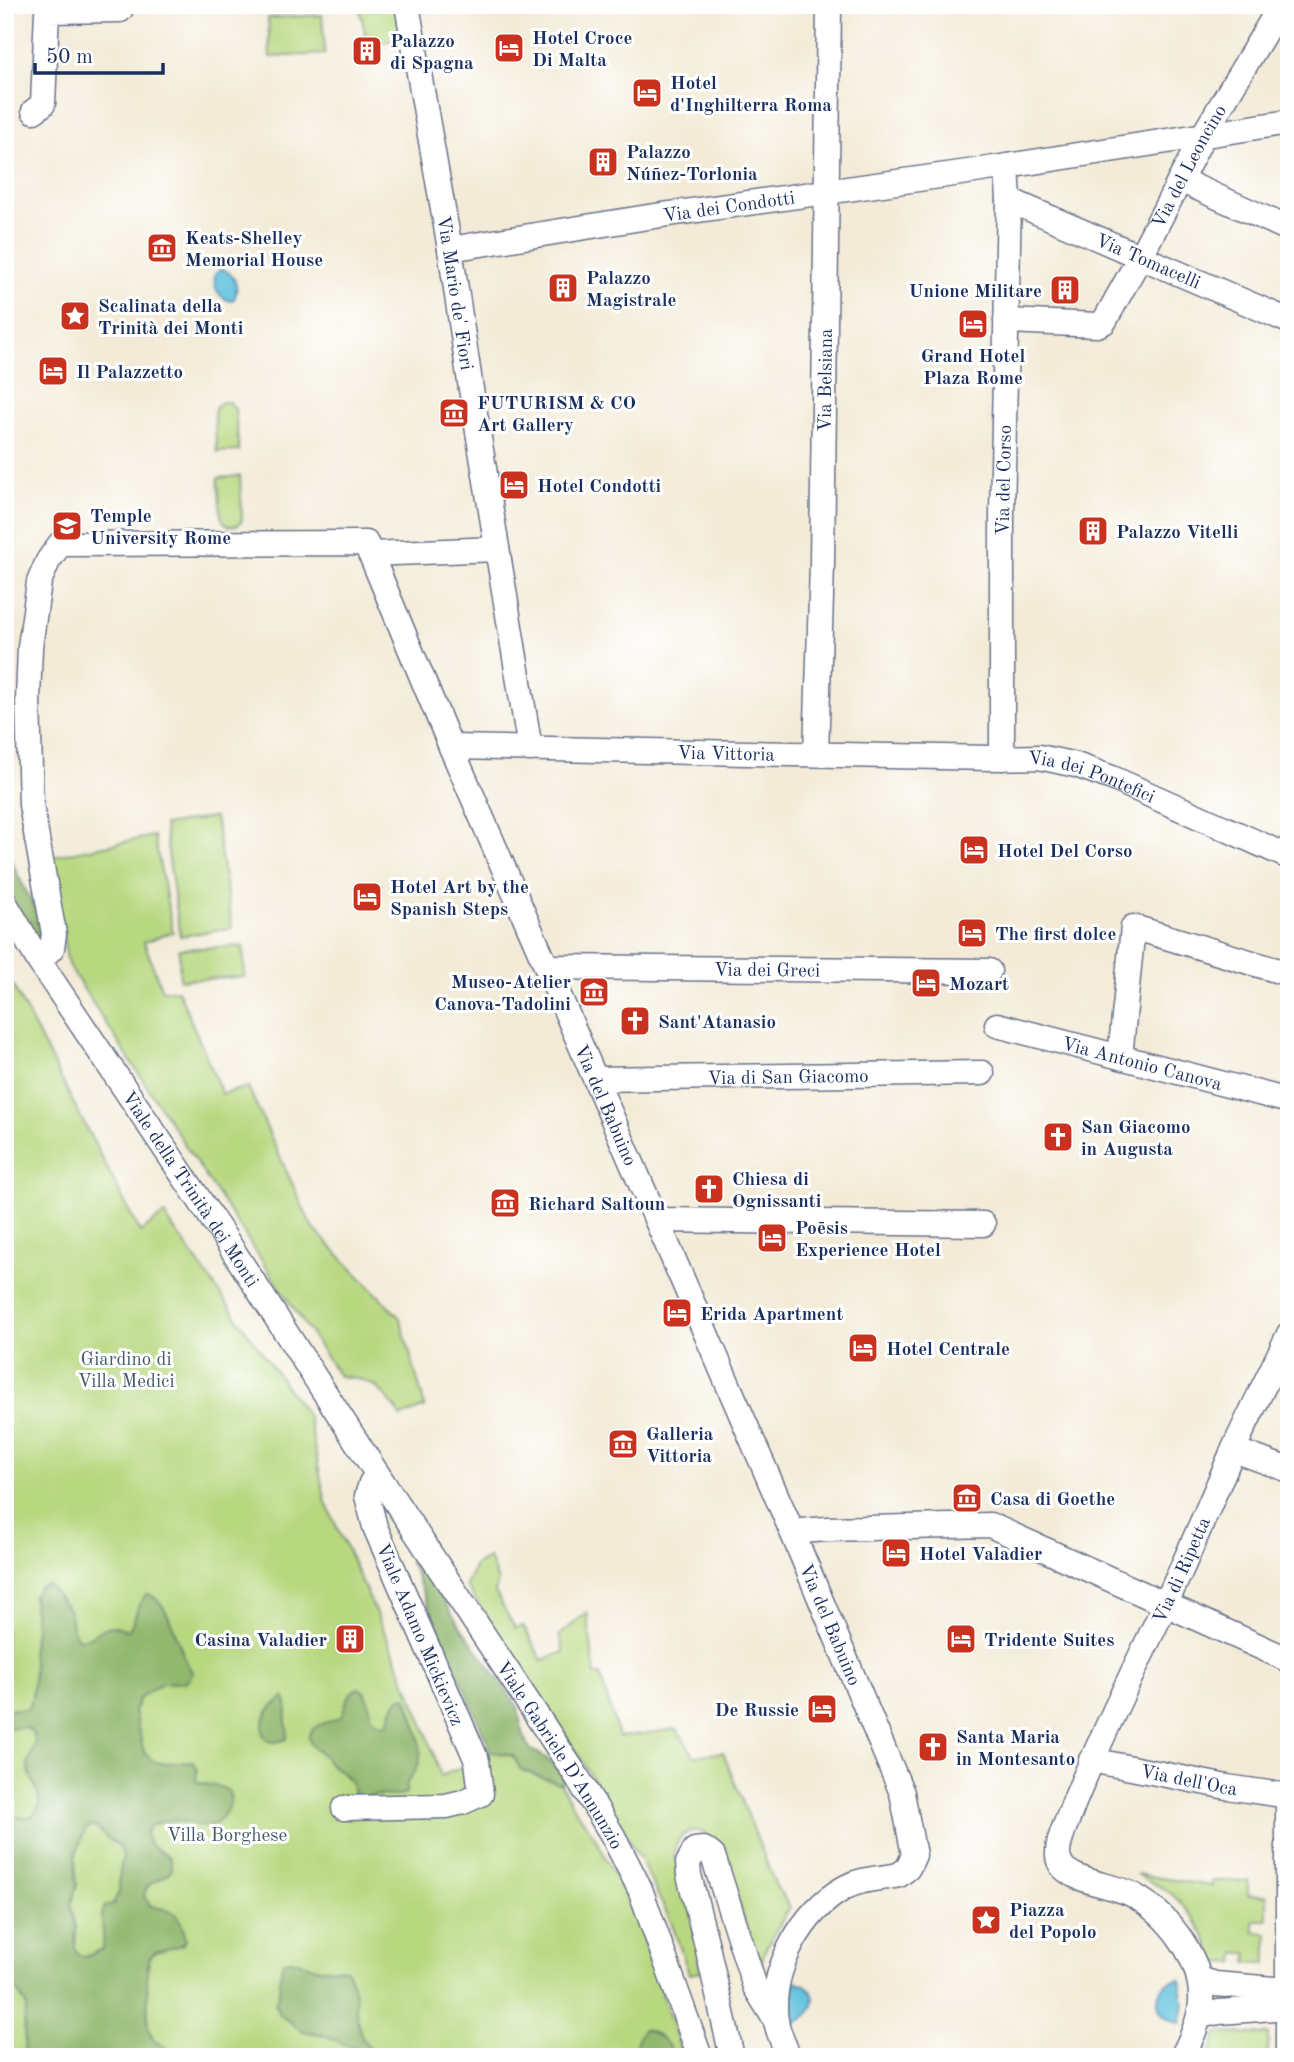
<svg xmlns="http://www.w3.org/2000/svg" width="1294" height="2062" font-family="'Old Standard TT',serif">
<rect width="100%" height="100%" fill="#fff"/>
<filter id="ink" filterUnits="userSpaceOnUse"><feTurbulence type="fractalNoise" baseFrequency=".0143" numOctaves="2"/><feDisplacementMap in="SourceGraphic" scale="14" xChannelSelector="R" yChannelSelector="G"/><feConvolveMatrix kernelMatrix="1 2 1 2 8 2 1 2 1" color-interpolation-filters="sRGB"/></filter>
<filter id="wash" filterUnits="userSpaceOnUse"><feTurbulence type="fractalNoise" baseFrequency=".00686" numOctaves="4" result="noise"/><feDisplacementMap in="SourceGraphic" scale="28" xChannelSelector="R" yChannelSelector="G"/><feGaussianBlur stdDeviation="1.57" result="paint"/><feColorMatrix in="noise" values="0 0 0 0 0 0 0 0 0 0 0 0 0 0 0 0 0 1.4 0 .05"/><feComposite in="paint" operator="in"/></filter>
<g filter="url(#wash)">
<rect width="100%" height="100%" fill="#f3ebd7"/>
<!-- green -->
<g fill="#b8d880" stroke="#6a846f" stroke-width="2">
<path d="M 359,5 L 401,5 L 406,39 L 367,44 Z"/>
<path d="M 322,15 L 325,54 L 270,57 L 268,18 Z"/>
<path d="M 222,402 L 229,402 L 235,409 L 239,451 L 217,452 L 214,412 L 217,406 Z"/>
<path d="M 240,476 L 242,520 L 238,525 L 229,526 L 224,522 L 221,517 L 218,478 Z"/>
<path d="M 215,817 L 232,928 L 180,936 L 164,825 Z"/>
<path d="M 154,836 L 173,932 L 144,942 L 162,990 L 178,990 L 222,1094 L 248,1087 L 312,1227 L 400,1318 L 425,1407 L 401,1417 C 383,1390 373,1378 339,1376 L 198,1165 L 68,965 L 49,857 Z"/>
<path d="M 243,946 L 245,977 L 180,980 L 179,949 Z"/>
<path d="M 5,970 L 140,1232 L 164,1215 L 308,1417 L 326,1503 L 396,1658 L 424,1726 L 441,1776 L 477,1761 L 491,1751 L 513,1756 L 521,1770 L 561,1784 L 572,1805 L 595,1837 L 637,1919 L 683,2057 L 5,2057 Z"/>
<path d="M 489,1558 L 498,1581 L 495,1592 L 515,1628 L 523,1626 L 542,1660 L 564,1652 L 559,1636 L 587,1612 L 595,1675 L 600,1675 L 619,1737 L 677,1729 L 694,1756 L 723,1752 L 776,1886 L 790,1907 L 766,1948 L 760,1967 L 722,1852 C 717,1845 711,1836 702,1832 C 685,1826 673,1843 674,1858 L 683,1864 L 701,1972 L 689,1974 L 672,1924 L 640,1859 L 570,1741 L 466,1586 L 475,1565 Z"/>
<path d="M 1136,1874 L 1212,1886 L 1212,1881 L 1248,1881 L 1248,1895 L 1267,1896 L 1267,1920 L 1254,1920 L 1254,1932 L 1267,1933 L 1267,1963 L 1247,1963 L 1248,1953 L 1236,1953 L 1235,1963 L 1213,1962 C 1210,1938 1192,1913 1174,1896 C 1164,1887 1148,1881 1136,1874 Z"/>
<path d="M 1217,2033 L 1268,2034 L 1268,2057 L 1209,2057 Z"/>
</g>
<!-- forest -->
<g fill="#92b86e" stroke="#567466" stroke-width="2" fill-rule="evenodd">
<path d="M 5,848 L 48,937 L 37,949 L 5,890 Z"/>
<path d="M 416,1558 L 458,1623 L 518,1707 L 521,1726 L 527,1744 L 531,1750 L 545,1757 L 563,1775 L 564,1781 L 561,1784 L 521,1770 L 513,1756 L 491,1751 L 410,1562 Z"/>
<path d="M 47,1585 C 56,1591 60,1602 69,1609 C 72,1620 70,1630 79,1639 C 96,1638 99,1628 111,1626 C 116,1625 122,1629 128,1630 C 138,1620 135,1603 147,1594 C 172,1600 177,1651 192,1672 L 190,1678 L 185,1682 L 163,1683 L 157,1686 L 139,1699 L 134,1712 L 144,1752 L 153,1761 L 160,1763 L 194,1762 L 197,1769 L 196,1781 C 204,1785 211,1785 219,1787 C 241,1791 226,1814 217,1823 C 212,1825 211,1826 206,1826 C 186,1825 180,1816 157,1823 C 149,1825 144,1830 147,1839 C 154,1857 173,1846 171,1871 C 161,1881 147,1879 144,1896 L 151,1906 C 178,1912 179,1914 186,1939 L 182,1945 L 156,1952 L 150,1957 L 147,1970 L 148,2028 L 154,2040 L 166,2048 L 186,2054 L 187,2057 L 25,2057 L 24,2022 L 27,2006 L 15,1988 L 5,1985 L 5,1820 L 11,1817 L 31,1817 C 36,1812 39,1809 39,1802 C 40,1789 28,1778 28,1764 C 29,1754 40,1743 32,1732 C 26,1724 14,1728 5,1728 L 5,1709 L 27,1709 L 32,1699 L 34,1665 L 31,1652 L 35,1630 L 33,1596 L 40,1586 ZM 90,1826 L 96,1827 C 99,1829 101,1833 104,1835 C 113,1844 121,1843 123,1856 L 119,1877 L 119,1892 L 113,1905 L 106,1905 C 97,1917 106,1934 103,1949 L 85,1957 L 78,1954 L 75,1948 L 76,1927 L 71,1906 L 77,1886 L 75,1857 L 85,1830 Z"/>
<path d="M 358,1688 C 379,1697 358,1723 388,1725 C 392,1712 392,1700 406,1697 C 413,1714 424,1745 419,1762 C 415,1775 405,1778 406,1793 L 397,1796 L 377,1795 L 356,1798 C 353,1789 351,1782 344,1774 C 340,1769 335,1769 331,1765 C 328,1763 326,1759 324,1756 C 317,1750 302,1741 312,1730 C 318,1723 334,1721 342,1716 C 346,1705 346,1694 358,1688 Z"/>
<path d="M 284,1697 C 290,1706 285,1711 286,1721 C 287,1729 289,1731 286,1739 C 282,1740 278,1743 274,1742 C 256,1742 263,1716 271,1708 C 275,1704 280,1700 284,1697 Z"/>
<path d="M 289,1960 C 299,1960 307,1966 317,1968 C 326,1970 335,1966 346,1969 C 365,1999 344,2027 378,2057 L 364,2057 L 356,2049 L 324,2035 L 303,2031 L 280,2015 L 275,2003 C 283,1988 278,1976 283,1962 Z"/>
<path d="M 643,2029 C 657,2032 670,2043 674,2057 L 638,2057 L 637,2041 Z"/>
</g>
<!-- water -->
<g fill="#61c2df" stroke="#3e789e" stroke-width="2">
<path d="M 221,269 C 234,272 240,287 234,299 L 231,301 C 218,298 213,286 215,274 Z"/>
<path d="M 1180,1979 L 1184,2002 L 1181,2023 C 1151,2019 1150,1983 1180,1979 Z"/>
<path d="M 795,1981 C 822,1988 818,2013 795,2023 L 793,2002 Z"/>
</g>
</g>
<g filter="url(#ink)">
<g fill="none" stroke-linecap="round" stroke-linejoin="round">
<!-- minor casing -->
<g stroke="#677188" stroke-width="27">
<g id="minor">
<path id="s1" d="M 407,5 L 450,249 L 471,389 L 530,749"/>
<path d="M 34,111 L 43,104 L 47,11 L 120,10 L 123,5"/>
<path d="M 1180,180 L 1289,229"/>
<path id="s2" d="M 1009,200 L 1289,321"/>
<path id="s3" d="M 450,249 L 648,217 L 975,171 L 1289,122"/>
<path id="s4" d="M 1006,321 L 1097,325 L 1104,322 L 1140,257 L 1204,134 L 1281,5"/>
<path d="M 370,554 L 497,549"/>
<path id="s5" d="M 451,747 L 991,758 L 1039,757 L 1076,765 L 1112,778 L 1289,857"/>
<path id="s6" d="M 816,754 L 822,564 L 829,5"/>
<path id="s7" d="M 1002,758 L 1002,513 L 1009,200 L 1007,166"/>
<path id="s8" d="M 5,903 L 39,961 L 221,1232 L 378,1475 L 576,1775 L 613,1836 L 640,1889 L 700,2057"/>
<path id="s9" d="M 39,961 L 52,948 L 54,934 L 31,805 L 28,700 L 30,647 L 39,582 L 48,561 L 60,544 L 366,543 L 451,747 L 793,1534 L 902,1793 L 914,1855 L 908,1868 L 899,1875 C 881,1879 863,1878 846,1887 C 802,1911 769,1970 776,2021 C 778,2033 784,2045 789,2057"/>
<path id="s10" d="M 547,967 L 989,971"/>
<path id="s11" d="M 997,1025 L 1289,1101"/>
<path d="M 1120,1057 L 1133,927 L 1289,974"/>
<path id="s12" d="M 596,1079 L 982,1073"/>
<path d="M 657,1220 L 983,1224"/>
<path d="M 1234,1450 L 1289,1470"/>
<path d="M 793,1534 L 801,1531 L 828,1529 L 990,1525 L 1289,1660"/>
<path id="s13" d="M 1091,1760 L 1227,1787 L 1289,1796"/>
<path d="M 344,1808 L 446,1806 L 463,1802 L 481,1794 L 477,1761 L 375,1527 L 367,1496 L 371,1483 L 378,1475"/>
<path d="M 1199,1979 L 1215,1984 L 1274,1989 L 1280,1991 L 1289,1998"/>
<path d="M 1199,2016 L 1219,2012 L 1274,2008 L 1281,2006 L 1289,1998"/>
<path d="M 732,2057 L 707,1946 L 689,1875 L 688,1863 L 695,1850 L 704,1849 L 713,1856 L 755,1987 L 776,2021"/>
<path id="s14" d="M 1182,2057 C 1191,2040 1200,2021 1201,2002 C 1203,1959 1169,1915 1133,1895 C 1114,1884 1060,1882 1058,1856 C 1057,1839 1068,1821 1073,1805 C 1101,1736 1134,1670 1166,1603 C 1189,1554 1210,1503 1232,1453 C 1250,1413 1270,1374 1289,1334"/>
<path d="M 1288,2057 L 1288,1796"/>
</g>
</g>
<!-- minor -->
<use href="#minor" stroke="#fff" stroke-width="24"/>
</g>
</g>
<!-- icons -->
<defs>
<g id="hotel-square" transform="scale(1.575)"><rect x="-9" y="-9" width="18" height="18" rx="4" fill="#c8321e" stroke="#fff"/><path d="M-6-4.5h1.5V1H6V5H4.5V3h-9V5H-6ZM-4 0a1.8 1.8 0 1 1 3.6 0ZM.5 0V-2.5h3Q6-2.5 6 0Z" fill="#fff"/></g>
<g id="building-square" transform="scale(1.575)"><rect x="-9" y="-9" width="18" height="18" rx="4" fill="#c8321e" stroke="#fff"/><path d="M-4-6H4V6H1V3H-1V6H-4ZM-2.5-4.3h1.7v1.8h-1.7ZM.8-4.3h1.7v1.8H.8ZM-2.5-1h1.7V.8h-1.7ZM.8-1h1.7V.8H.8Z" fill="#fff"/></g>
<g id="museum-square" transform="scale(1.575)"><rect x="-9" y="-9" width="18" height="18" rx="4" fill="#c8321e" stroke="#fff"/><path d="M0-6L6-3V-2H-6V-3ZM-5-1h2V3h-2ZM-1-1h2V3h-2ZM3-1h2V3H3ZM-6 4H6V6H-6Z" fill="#fff"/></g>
<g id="sight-square" transform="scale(1.575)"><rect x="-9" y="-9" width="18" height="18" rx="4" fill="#c8321e" stroke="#fff"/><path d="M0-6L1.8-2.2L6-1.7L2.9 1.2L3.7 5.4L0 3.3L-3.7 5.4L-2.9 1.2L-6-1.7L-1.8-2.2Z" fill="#fff"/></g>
<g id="university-square" transform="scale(1.575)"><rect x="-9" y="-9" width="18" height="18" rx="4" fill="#c8321e" stroke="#fff"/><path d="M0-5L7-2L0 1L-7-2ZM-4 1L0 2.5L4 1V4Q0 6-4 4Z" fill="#fff"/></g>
<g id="church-square" transform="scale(1.575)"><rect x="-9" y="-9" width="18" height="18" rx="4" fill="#c8321e" stroke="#fff"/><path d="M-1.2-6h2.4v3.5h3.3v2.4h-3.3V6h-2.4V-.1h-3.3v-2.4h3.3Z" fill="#fff"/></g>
</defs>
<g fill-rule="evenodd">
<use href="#hotel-square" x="509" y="48"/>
<use href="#building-square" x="367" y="51"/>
<use href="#hotel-square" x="647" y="93"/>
<use href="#building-square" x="603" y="162"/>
<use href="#museum-square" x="162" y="248"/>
<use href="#building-square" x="563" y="288"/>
<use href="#building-square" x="1065" y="290"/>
<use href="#sight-square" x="75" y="316"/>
<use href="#hotel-square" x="973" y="324"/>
<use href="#hotel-square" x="53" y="371"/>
<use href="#museum-square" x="454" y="413"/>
<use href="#hotel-square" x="514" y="485"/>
<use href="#university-square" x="67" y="526"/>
<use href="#building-square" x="1093" y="531"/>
<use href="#hotel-square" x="974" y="850"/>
<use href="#hotel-square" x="367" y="897"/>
<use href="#hotel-square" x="972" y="933"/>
<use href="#hotel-square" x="926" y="983"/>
<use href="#museum-square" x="594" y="992"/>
<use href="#church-square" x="635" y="1021"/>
<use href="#church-square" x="1058" y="1137"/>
<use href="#church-square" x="709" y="1189"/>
<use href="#museum-square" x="505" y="1203"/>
<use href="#hotel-square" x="772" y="1238"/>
<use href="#hotel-square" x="677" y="1313"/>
<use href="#hotel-square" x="863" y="1348"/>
<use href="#museum-square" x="623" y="1444"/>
<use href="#museum-square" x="967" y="1498"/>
<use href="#hotel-square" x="896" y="1553"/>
<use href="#building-square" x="350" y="1639"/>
<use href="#hotel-square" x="961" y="1639"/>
<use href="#hotel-square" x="822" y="1709"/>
<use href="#church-square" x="933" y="1747"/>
<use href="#sight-square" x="986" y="1920"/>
</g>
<g text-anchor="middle" stroke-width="6" stroke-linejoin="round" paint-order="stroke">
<!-- poi labels -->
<g font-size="19" font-weight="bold" fill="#1b2f5e" stroke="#fff" text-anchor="start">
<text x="532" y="44">Hotel Croce<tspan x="532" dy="22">Di Malta</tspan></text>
<text x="390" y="47">Palazzo<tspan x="390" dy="22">di Spagna</tspan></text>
<text x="670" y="89">Hotel<tspan x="670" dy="22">d'Inghilterra Roma</tspan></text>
<text x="626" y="158">Palazzo<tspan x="626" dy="22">Núñez-Torlonia</tspan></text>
<text x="185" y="244">Keats-Shelley<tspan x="185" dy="22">Memorial House</tspan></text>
<text x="586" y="284">Palazzo<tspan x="586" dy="22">Magistrale</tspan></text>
<text x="1042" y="297" text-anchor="end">Unione Militare</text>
<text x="98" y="312">Scalinata della<tspan x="98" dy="22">Trinità dei Monti</tspan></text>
<text x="973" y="362" text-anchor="middle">Grand Hotel<tspan x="973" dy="22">Plaza Rome</tspan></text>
<text x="76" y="378">Il Palazzetto</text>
<text x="477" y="409">FUTURISM &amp; CO<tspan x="477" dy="22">Art Gallery</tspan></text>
<text x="537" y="492">Hotel Condotti</text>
<text x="90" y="522">Temple<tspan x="90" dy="22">University Rome</tspan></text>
<text x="1116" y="538">Palazzo Vitelli</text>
<text x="997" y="857">Hotel Del Corso</text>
<text x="390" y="893">Hotel Art by the<tspan x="390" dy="22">Spanish Steps</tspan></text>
<text x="995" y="940">The first dolce</text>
<text x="571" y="988" text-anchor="end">Museo-Atelier<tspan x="571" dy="22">Canova-Tadolini</tspan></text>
<text x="949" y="990">Mozart</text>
<text x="658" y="1028">Sant'Atanasio</text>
<text x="1081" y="1133">San Giacomo<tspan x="1081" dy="22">in Augusta</tspan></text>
<text x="732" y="1185">Chiesa di<tspan x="732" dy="22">Ognissanti</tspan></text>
<text x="528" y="1210">Richard Saltoun</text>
<text x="795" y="1234">Poēsis<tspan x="795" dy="22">Experience Hotel</tspan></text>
<text x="700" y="1320">Erida Apartment</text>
<text x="886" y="1355">Hotel Centrale</text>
<text x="646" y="1440">Galleria<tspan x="646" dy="22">Vittoria</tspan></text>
<text x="990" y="1505">Casa di Goethe</text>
<text x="919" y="1560">Hotel Valadier</text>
<text x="327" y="1646" text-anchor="end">Casina Valadier</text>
<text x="984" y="1646">Tridente Suites</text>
<text x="799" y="1716" text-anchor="end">De Russie</text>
<text x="956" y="1743">Santa Maria<tspan x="956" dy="22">in Montesanto</tspan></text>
<text x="1009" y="1916">Piazza<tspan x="1009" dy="22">del Popolo</tspan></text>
</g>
<!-- street labels -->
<g font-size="19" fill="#1b2f5e" stroke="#fff">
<text dy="7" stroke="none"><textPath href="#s4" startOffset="276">Via del Leoncino</textPath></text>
<text dy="7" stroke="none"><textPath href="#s3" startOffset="282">Via dei Condotti</textPath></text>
<text dy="7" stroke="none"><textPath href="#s2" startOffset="152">Via Tomacelli</textPath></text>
<text dy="7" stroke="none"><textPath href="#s1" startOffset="292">Via Mario de' Fiori</textPath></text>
<text dy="7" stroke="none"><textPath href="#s6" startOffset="374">Via Belsiana</textPath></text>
<text dy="7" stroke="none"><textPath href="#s7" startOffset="278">Via del Corso</textPath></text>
<text dy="7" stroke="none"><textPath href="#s5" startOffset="275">Via Vittoria</textPath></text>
<text dy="7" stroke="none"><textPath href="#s5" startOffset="644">Via dei Pontefici</textPath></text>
<text dy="7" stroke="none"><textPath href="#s10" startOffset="220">Via dei Greci</textPath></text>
<text dy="7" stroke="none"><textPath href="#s11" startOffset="150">Via Antonio Canova</textPath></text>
<text dy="7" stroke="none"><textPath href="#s12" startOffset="192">Via di San Giacomo</textPath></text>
<text dy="7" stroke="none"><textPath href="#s9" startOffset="1348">Via del Babuino</textPath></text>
<text dy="7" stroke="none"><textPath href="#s8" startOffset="341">Viale della Trinità dei Monti</textPath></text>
<text dy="7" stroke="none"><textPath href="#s14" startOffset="592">Via di Ripetta</textPath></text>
<text dy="7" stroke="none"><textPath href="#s9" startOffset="1914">Via del Babuino</textPath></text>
<text transform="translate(421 1634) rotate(67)" y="7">Viale Adamo Mickievicz</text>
<text dy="7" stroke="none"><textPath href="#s8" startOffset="1017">Viale Gabriele D'Annunzio</textPath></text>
<text dy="7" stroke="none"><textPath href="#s13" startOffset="100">Via dell'Oca</textPath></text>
</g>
<!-- park labels -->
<g font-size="19" fill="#425966" stroke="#fff">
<text x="126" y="1365">Giardino di<tspan x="126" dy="22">Villa Medici</tspan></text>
<text x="227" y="1841">Villa Borghese</text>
</g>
</g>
<!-- margin -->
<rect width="1294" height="2062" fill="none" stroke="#fff" stroke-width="28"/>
<!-- scale -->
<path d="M35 63v10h128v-10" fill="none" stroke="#1b2f5e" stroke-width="3.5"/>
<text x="46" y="63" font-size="21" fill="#1b2f5e" stroke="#ffffff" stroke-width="5" paint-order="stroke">50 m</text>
</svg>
